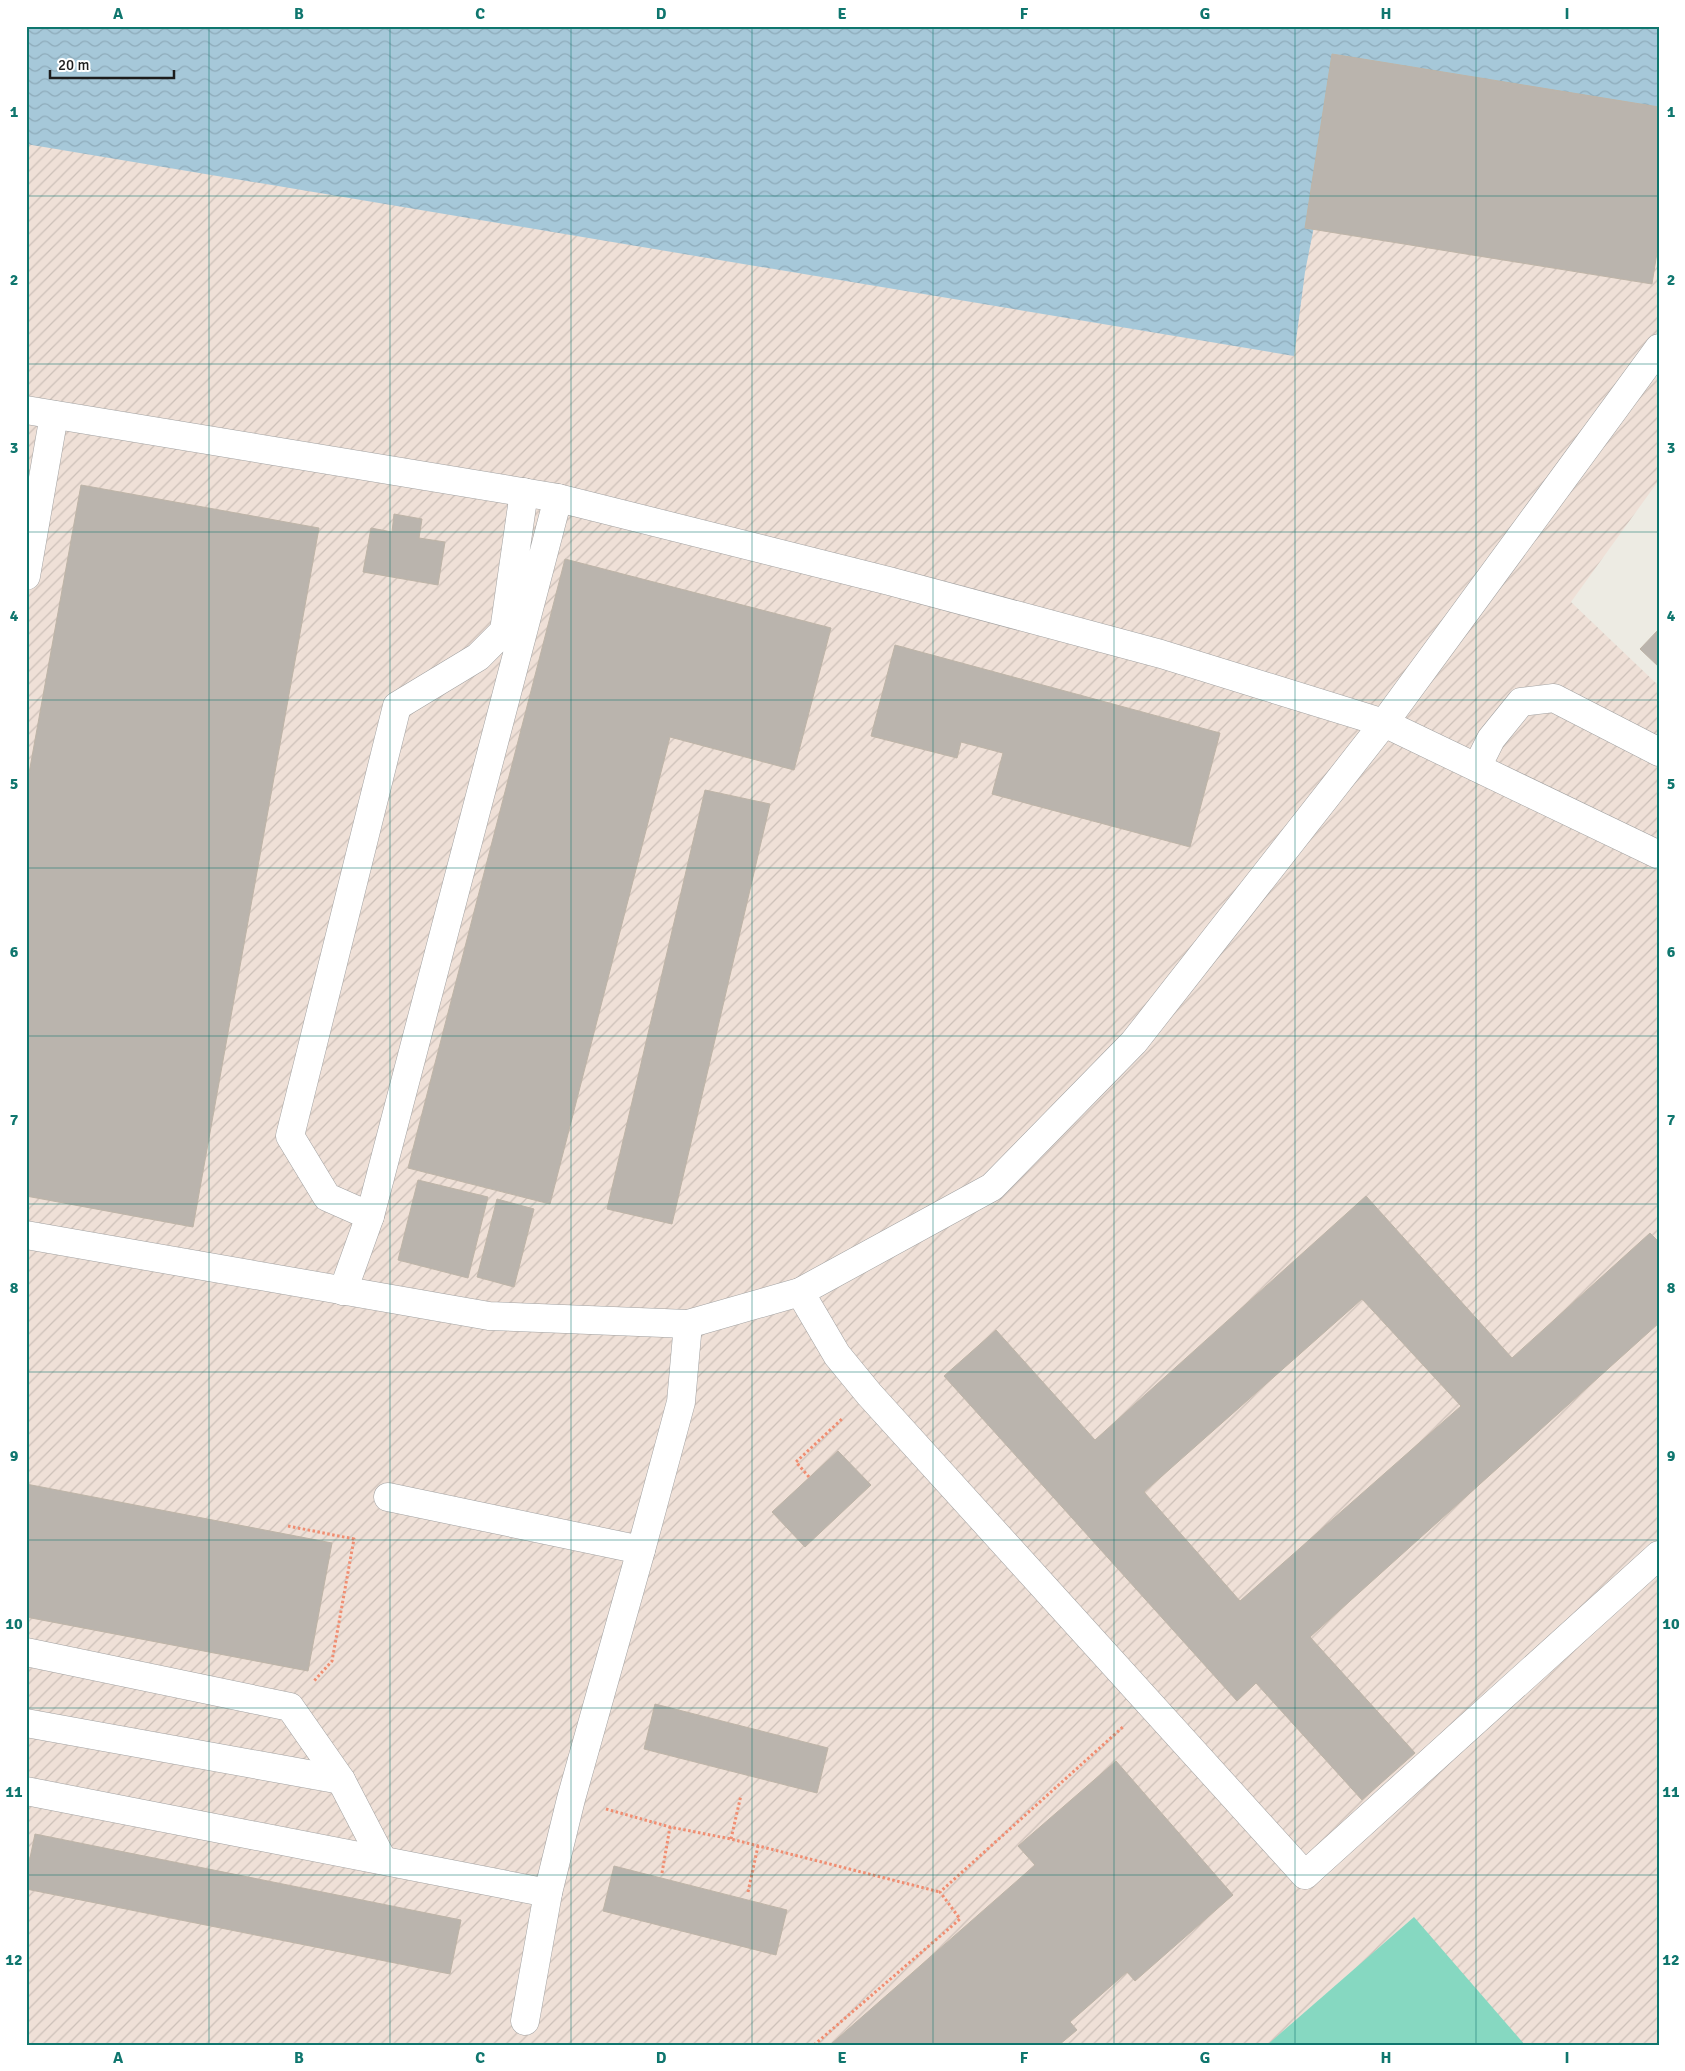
<svg xmlns="http://www.w3.org/2000/svg" width="1685" height="2071" font-family="Signika,sans-serif">
<defs>
<pattern id="military-furrows" width="10" height="10" patternUnits="userSpaceOnUse" patternTransform="scale(1.25)"><rect width="10" height="10" fill="#efe0d7"/><path d="M-1 1l2-2M0 10L10 0M9 11l2-2" fill="none" stroke="#ccc0b8"/></pattern>
<pattern id="water-waves" width="16" height="10" patternUnits="userSpaceOnUse" patternTransform="scale(1.25)"><rect width="16" height="10" fill="#a6c8d9"/><path d="M0 5q4-4 8 0t8 0" fill="none" stroke="#8eabba"/></pattern>
</defs>
<rect width="100%" height="100%" fill="#edebe3"/>
<!-- military -->
<path fill="url(#military-furrows)" d="M 26,26 L 1659,26 L 1659,480 L 1571,602 L 1659,686 L 1659,2045 L 26,2045 Z"/>
<!-- pitch -->
<path fill="#86d8c1" d="M 1414,1917 L 1525,2045 L 1267,2045 Z"/>
<!-- water -->
<path fill="url(#water-waves)" d="M 26,26 L 1659,26 L 1659,127 L 1325,171 L 1305,272 L 1294,356 L 26,144 Z"/>
<!-- building -->
<g fill="#bab4ad" stroke="#beb4a7" fill-rule="evenodd">
<path d="M 1332,54 L 1659,107 L 1659,240 L 1652,284 L 1305,228 Z"/>
<path d="M 81,485 L 319,528 L 193,1227 L 26,1196 L 26,790 Z"/>
<path d="M 394,514 L 422,519 L 419,538 L 445,542 L 438,585 L 363,572 L 371,528 L 392,532 Z"/>
<path d="M 565,559 L 831,628 L 794,770 L 670,737 L 550,1204 L 408,1168 Z"/>
<path d="M 1659,629 L 1659,667 L 1640,649 Z"/>
<path d="M 895,645 L 1220,733 L 1190,847 L 992,794 L 1003,753 L 961,742 L 957,758 L 871,736 Z"/>
<path d="M 705,790 L 770,804 L 672,1224 L 607,1209 Z"/>
<path d="M 418,1180 L 488,1197 L 468,1278 L 398,1260 Z"/>
<path d="M 1366,1196 L 1512,1358 L 1650,1233 L 1659,1242 L 1659,1323 L 1310,1637 L 1415,1753 L 1362,1800 L 1256,1683 L 1237,1701 L 944,1376 L 996,1330 L 1095,1440 ZM 1362,1299 L 1461,1406 L 1240,1601 L 1144,1492 Z"/>
<path d="M 497,1199 L 534,1209 L 514,1287 L 477,1277 Z"/>
<path d="M 838,1451 L 871,1485 L 805,1547 L 772,1512 Z"/>
<path d="M 26,1484 L 332,1543 L 308,1671 L 26,1617 Z"/>
<path d="M 655,1704 L 828,1748 L 817,1793 L 644,1749 Z"/>
<path d="M 1116,1761 L 1233,1895 L 1135,1981 L 1127,1972 L 1070,2022 L 1077,2030 L 1059,2045 L 830,2045 L 1035,1865 L 1018,1846 Z"/>
<path d="M 35,1834 L 461,1920 L 450,1974 L 26,1889 L 26,1877 Z"/>
<path d="M 614,1866 L 787,1910 L 776,1955 L 603,1911 Z"/>
</g>
<g fill="none" stroke-linecap="round" stroke-linejoin="round">
<!-- minor casing -->
<g stroke="#a1a1a1" stroke-width="29">
<g id="minor">
<path d="M 26,410 L 558,498 L 889,581 L 1161,654 L 1384,723 L 1659,855"/>
<path d="M 524,492 L 504,631 L 478,657 L 397,706 L 290,1136 L 327,1197 L 370,1216 L 558,498"/>
<path d="M 26,576 L 54,415"/>
<path d="M 1477,767 L 1491,739 L 1521,702 L 1554,698 L 1659,752"/>
<path d="M 26,1235 L 489,1316 L 688,1324 L 800,1292 L 992,1187 L 1134,1042 L 1384,723 L 1659,348"/>
<path d="M 343,1291 L 370,1216"/>
<path d="M 800,1292 L 837,1355 L 869,1394 L 1305,1875 L 1659,1555"/>
<path d="M 388,1497 L 641,1550"/>
<path d="M 26,1652 L 290,1707 L 341,1780 L 382,1859"/>
<path d="M 26,1723 L 341,1780"/>
<path d="M 26,1791 L 548,1893 L 571,1799 L 641,1550 L 681,1402 L 688,1324"/>
<path d="M 525,2021 L 548,1893"/>
</g>
</g>
<!-- path -->
<g stroke="#f08d71" stroke-width="3" stroke-dasharray="2.5 2.5" stroke-linecap="butt">
<path d="M 809,1477 L 796,1462 L 843,1418"/>
<path d="M 288,1526 L 354,1539 L 332,1661 L 314,1681"/>
<path d="M 606,1809 L 670,1827 L 731,1839 L 940,1892"/>
<path d="M 731,1839 L 741,1795"/>
<path d="M 662,1873 L 670,1827"/>
<path d="M 748,1892 L 758,1846"/>
<path d="M 814,2045 L 960,1919 L 940,1892 L 1124,1726"/>
</g>
<!-- minor -->
<use href="#minor" stroke="#fff" stroke-width="28"/>
</g>
<!-- grid -->
<path fill="none" stroke="#0f766e" stroke-width="1" stroke-opacity="0.55" d="M 209,26 L 209,2045M 390,26 L 390,2045M 571,26 L 571,2045M 752,26 L 752,2045M 933,26 L 933,2045M 1114,26 L 1114,2045M 1295,26 L 1295,2045M 1476,26 L 1476,2045M 26,196 L 1659,196M 26,364 L 1659,364M 26,532 L 1659,532M 26,700 L 1659,700M 26,868 L 1659,868M 26,1036 L 1659,1036M 26,1204 L 1659,1204M 26,1372 L 1659,1372M 26,1540 L 1659,1540M 26,1708 L 1659,1708M 26,1875 L 1659,1875"/>
<!-- border -->
<rect width="1685" height="2071" fill="none" stroke="#ffffff" stroke-width="55"/>
<!-- scale -->
<path d="M50 70v8h124v-8" fill="none" stroke="#1d1d1d" stroke-width="2.5"/>
<text x="58" y="70" font-size="15" fill="#1d1d1d" stroke="#ffffff" stroke-width="4" paint-order="stroke">20 m</text>
<rect x="28" y="28" width="1630" height="2016" fill="none" stroke="#0f766e" stroke-width="2"/>
<g font-size="16" text-anchor="middle" font-weight="bold" fill="#0f766e">
<text x="118" y="19">A</text>
<text x="299" y="19">B</text>
<text x="480" y="19">C</text>
<text x="661" y="19">D</text>
<text x="842" y="19">E</text>
<text x="1024" y="19">F</text>
<text x="1205" y="19">G</text>
<text x="1386" y="19">H</text>
<text x="1567" y="19">I</text>
<text x="14" y="117">1</text>
<text x="1671" y="117">1</text>
<text x="14" y="285">2</text>
<text x="1671" y="285">2</text>
<text x="14" y="453">3</text>
<text x="1671" y="453">3</text>
<text x="14" y="621">4</text>
<text x="1671" y="621">4</text>
<text x="14" y="789">5</text>
<text x="1671" y="789">5</text>
<text x="14" y="957">6</text>
<text x="1671" y="957">6</text>
<text x="14" y="1125">7</text>
<text x="1671" y="1125">7</text>
<text x="14" y="1293">8</text>
<text x="1671" y="1293">8</text>
<text x="14" y="1461">9</text>
<text x="1671" y="1461">9</text>
<text x="14" y="1629">10</text>
<text x="1671" y="1629">10</text>
<text x="14" y="1797">11</text>
<text x="1671" y="1797">11</text>
<text x="14" y="1965">12</text>
<text x="1671" y="1965">12</text>
<text x="118" y="2063">A</text>
<text x="299" y="2063">B</text>
<text x="480" y="2063">C</text>
<text x="661" y="2063">D</text>
<text x="842" y="2063">E</text>
<text x="1024" y="2063">F</text>
<text x="1205" y="2063">G</text>
<text x="1386" y="2063">H</text>
<text x="1567" y="2063">I</text>
</g>
</svg>
